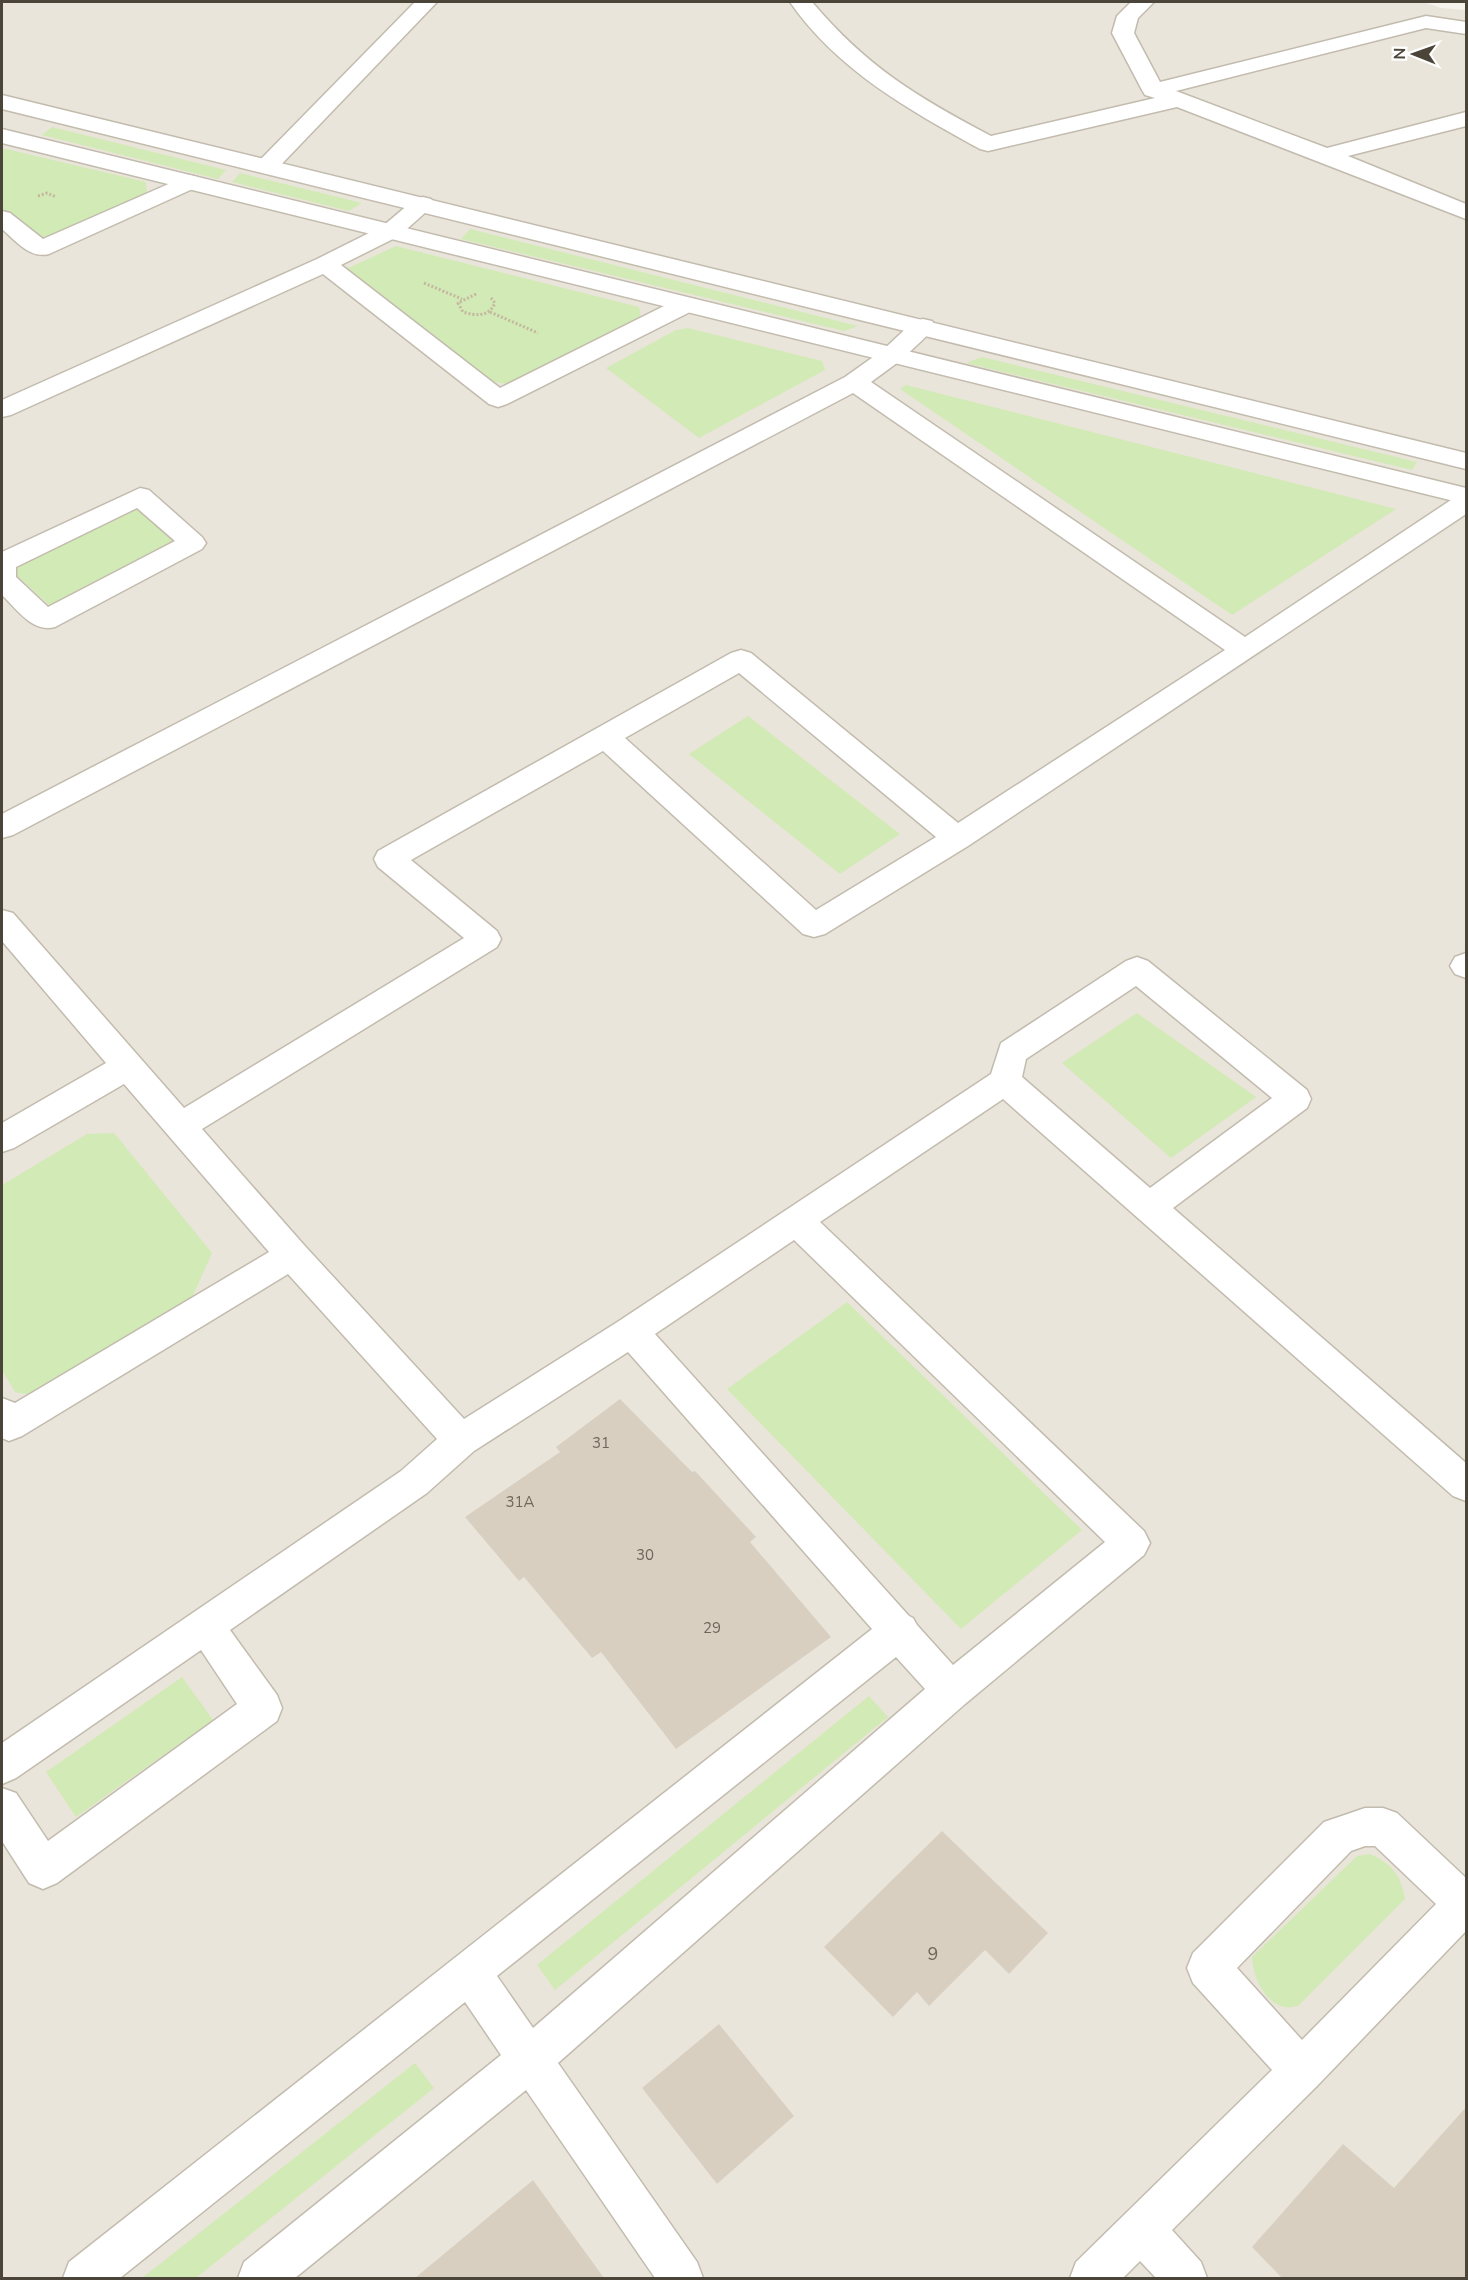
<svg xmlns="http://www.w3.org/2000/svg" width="1468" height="2280" font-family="'Nunito Sans',sans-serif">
<rect width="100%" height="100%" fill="#f6f3ec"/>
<!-- residential -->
<path fill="#eae5da" d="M 2,2 L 1423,2 L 1441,8 L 1466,10 L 1466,2278 L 2,2278 Z"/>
<!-- green -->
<g fill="#d2eab5">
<path d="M 52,127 L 226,170 L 218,179 L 42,135 Z"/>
<path d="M 2,148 L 146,182 L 147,195 L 50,239 L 35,237 L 2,210 Z"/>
<path d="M 240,173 L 362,203 L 349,211 L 232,182 Z"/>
<path d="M 470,229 L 858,326 L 844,331 L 461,239 Z"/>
<path d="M 396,246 L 639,307 L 641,318 L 507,384 L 489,381 L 346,269 Z"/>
<path d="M 688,328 L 822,361 L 825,370 L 699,438 L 606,368 L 676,330 Z"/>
<path d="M 982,357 L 1417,462 L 1412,470 L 966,363 Z"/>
<path d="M 906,385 L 1396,509 L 1232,615 L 900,389 Z"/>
<path d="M 130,508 C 146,511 172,530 176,547 L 58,606 L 49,605 L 14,573 L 24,561 Z"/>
<path d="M 748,716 L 900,834 L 840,874 L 689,754 Z"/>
<path d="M 1137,1013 L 1256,1097 L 1171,1158 L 1062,1063 Z"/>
<path d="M 114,1133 L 212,1253 L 191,1300 L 31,1395 L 15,1392 L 2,1370 L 2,1185 L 87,1134 Z"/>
<path d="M 847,1302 L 1082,1530 L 961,1629 L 727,1389 Z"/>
<path d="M 182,1677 L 213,1720 L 76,1817 L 46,1772 Z"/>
<path d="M 869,1696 L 888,1717 L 555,1990 L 537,1965 Z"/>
<path d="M 1370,1854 C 1392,1864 1401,1875 1405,1899 L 1298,2006 C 1294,2007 1288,2008 1284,2007 C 1263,2002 1253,1975 1252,1957 L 1357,1856 Z"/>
<path d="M 415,2063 L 434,2088 L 196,2278 L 142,2278 Z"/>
</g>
<!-- building -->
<g fill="#d8cfc1">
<path d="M 620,1399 L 692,1472 L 695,1471 L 756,1537 L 750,1542 L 831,1637 L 676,1749 L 601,1652 L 592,1658 L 524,1577 L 519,1581 L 465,1517 L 560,1452 L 556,1447 Z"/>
<path d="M 942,1831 L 1048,1933 L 1009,1974 L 985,1950 L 929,2006 L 917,1992 L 893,2017 L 824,1947 Z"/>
<path d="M 719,2024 L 794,2116 L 717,2184 L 642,2088 Z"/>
<path d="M 1467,2106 L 1467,2278 L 1282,2278 L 1252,2247 L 1343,2144 L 1394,2188 Z"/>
<path d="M 533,2180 L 604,2278 L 415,2278 Z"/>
</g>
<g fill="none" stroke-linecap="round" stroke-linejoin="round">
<!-- minor casing -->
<g stroke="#c2bbae" stroke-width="3">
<g id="minor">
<path d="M 415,2 L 437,2 L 275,171 L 267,173 L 259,171 L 256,166 L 259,161 Z"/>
<path d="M 790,2 L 812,2 C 867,67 917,97 991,136 L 1155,98 L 1145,95 L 1142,90 L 1112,33 L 1117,16 L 1131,2 L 1154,2 L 1138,18 L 1134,33 L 1160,82 L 1426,16 L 1466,22 L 1466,34 L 1426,28 L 1176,91 L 1327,148 L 1466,112 L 1466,126 L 1348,156 L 1466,204 L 1466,219 L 1177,107 L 988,151 L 980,149 C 909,110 837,70 790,2 Z"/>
<path d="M 189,175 L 197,177 L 201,182 L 197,187 L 49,254 C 30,259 16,241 2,229 L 2,211 L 10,213 L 43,239 Z"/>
<path d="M 423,197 L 431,199 L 435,204 L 399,236 L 341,265 L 500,388 L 676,300 L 685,298 L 694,300 L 697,305 L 694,310 L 507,404 L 498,407 L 489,404 L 323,274 L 11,415 L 2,417 L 2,400 L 317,259 L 383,226 L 415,199 Z"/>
<path d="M 923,319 L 932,321 L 935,326 L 932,331 L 901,360 L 871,382 L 1245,637 L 1457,496 L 1466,494 L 1466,514 L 968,846 L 825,934 L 814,937 L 803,934 L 603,751 L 411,860 L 497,931 L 501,939 L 497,947 L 202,1129 L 304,1245 L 464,1419 L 619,1321 L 991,1074 L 1001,1043 L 1126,961 L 1137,957 L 1148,961 L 1307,1090 L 1311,1099 L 1307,1108 L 1173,1208 L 1466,1463 L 1466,1501 L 1453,1496 L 1003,1099 L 820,1222 L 1144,1531 L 1150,1543 L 1144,1555 L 965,1704 L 558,2063 L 697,2262 L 703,2278 L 655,2278 L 526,2090 L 295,2278 L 238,2278 L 244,2262 L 501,2055 L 465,2002 L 120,2278 L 63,2278 L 69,2262 L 872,1629 L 628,1352 L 474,1451 L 427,1493 L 230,1630 L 277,1695 L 282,1708 L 277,1721 L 57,1883 L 43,1889 L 29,1883 L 2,1841 L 2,1788 L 16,1793 L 48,1841 L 237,1704 L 201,1650 L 16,1778 L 2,1784 L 2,1743 L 401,1471 L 437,1439 L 288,1274 L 22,1436 L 9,1441 L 2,1438 L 2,1398 L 15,1403 L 269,1252 L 124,1084 L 14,1148 L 2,1152 L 2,1123 L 106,1063 L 2,941 L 2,910 L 13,913 L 184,1108 L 464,938 L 378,867 L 374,859 L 378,851 L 731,653 L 741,650 L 751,653 L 958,823 L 1225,650 L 853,393 L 13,835 L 2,838 L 2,814 L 845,377 L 883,350 L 914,321 ZM 739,673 L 936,837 L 816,910 L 625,738 ZM 1136,986 L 1272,1098 L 1150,1188 L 1022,1077 L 1026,1059 ZM 794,1240 L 1105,1542 L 953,1665 L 917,1625 L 913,1618 L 909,1616 L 655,1334 ZM 896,1657 L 925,1689 L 533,2028 L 497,1976 Z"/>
<path d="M 140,488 L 149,490 L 202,537 L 206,543 L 202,549 L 55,627 C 32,633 17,609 2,595 L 2,552 ZM 137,508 L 175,541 L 48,607 L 16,577 L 16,567 Z"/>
<path d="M 1466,953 L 1466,978 L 1455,974 L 1450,966 L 1455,957 Z"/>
<path d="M 1365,1808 L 1383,1808 L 1397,1813 L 1466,1878 L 1466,1931 L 1317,2086 L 1172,2230 L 1201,2262 L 1207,2278 L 1156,2278 L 1140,2261 L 1123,2278 L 1070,2278 L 1076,2262 L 1272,2070 L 1193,1983 L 1187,1968 L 1193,1953 L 1324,1822 ZM 1365,1846 L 1375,1846 L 1436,1904 L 1302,2040 L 1237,1968 L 1351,1851 Z"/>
</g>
</g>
<!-- tertiary casing -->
<g stroke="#c2bbae" stroke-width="3">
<g id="tertiary">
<path d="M 2,95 L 1466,453 L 1466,469 L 2,109 Z"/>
<path d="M 2,129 L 1466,488 L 1466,504 L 2,143 Z"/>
</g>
</g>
<!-- path -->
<g stroke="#c4b79f" stroke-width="3" stroke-dasharray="2 2" stroke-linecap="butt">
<path d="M 38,196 L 47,193 L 56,197"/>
<path d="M 424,283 L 462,299"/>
<path d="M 476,294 L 458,303 L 463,312 C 476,316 489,317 495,303 L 491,298"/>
<path d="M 490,312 L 538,333"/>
</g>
<!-- minor -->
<use href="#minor" fill="#fff" fill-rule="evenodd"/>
<!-- tertiary -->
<use href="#tertiary" fill="#fff" fill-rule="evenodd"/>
</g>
<g text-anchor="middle" stroke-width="4.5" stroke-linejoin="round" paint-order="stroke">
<!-- number labels -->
<g font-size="15" fill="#6e675b">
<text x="601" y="1448">31</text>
<text x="520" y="1507">31A</text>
<text x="645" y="1560">30</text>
<text x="712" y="1633">29</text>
</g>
<!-- near-number labels -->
<g font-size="18" fill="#6e675b">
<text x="933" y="1960">9</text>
</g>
</g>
<!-- border -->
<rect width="1468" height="2280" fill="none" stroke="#4b4439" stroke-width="6"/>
<!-- north arrow -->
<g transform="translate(1414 54) rotate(271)" stroke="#ffffff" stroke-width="4.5" paint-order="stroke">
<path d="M0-4.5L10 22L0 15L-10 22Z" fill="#4b4439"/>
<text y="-9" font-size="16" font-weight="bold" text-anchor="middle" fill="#4b4439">N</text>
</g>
</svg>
